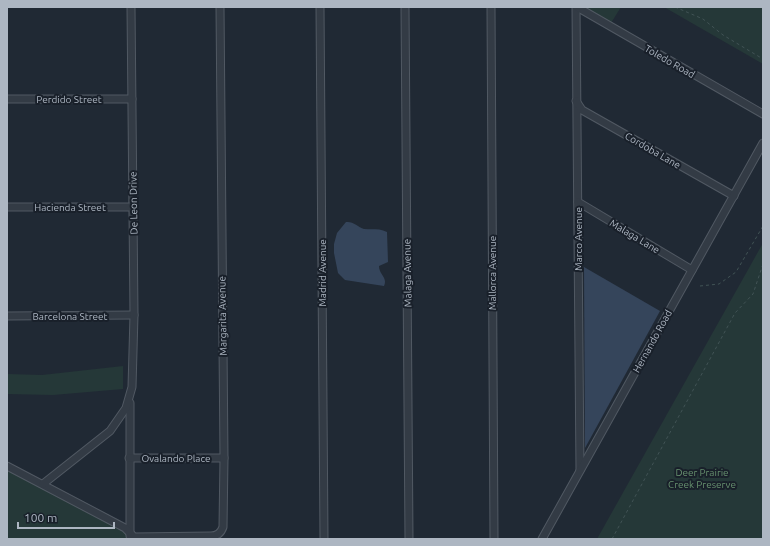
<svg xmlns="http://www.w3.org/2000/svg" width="770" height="546" font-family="Ubuntu,sans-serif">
<rect width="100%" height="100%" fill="#202934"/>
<!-- green -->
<g fill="#253838">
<path d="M 584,7 L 621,7 L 611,23 Z"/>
<path d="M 664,7 L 763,7 L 763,64 Z"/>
<path d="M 763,243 L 763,539 L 597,539 Z"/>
<path d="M 123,366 L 123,389 L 53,395 L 7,394 L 7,374 L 42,375 Z"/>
<path d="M 7,469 L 122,531 L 127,535 L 127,539 L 7,539 Z"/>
</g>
<!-- water -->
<g fill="#35455b">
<path d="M 346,222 C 353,221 358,227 364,229 C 372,230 379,228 387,232 L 388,262 L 379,266 C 379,275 388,277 384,286 L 345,280 L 338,273 L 334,253 L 334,244 L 337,233 Z"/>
<path d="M 584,267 L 660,311 L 585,448 Z"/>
</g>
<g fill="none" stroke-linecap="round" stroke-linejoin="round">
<!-- minor casing -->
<g stroke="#515963" stroke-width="9">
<g id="minor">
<path d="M 320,7 L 324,539"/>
<path d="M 405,7 L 409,539"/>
<path d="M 491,7 L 494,539"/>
<path d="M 576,7 L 580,470"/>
<path d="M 577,7 L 763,114"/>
<path d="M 7,99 L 132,99"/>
<path d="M 576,101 L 582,110 L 734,196"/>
<path d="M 578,202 L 692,270"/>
<path d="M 7,207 L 133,207"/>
<path d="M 7,316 L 134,315"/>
<path d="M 130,403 L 130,536"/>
<path d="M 129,458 L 224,458"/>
<path d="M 7,466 L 125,528 L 134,537 L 211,536 C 217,536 221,533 223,527 L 224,458 L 220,7"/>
<path d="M 43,484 L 110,431 L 126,408 L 132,387 L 134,315 L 131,7"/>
<path d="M 542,539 L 763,143"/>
</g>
</g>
<!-- path -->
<g stroke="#415355" stroke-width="1" stroke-dasharray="3 3" stroke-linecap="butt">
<path d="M 675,7 L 703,19 L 723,35 L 763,59"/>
<path d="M 700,286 L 719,284 L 736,272 L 763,226"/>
<path d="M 612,539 L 735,313 L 753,294 L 763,264"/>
</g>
<!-- minor -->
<use href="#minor" stroke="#333b45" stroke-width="7"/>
</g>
<g text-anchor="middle" stroke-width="4" stroke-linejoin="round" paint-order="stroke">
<!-- street labels -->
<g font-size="10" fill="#adb6c2" stroke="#19202a">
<text transform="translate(670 61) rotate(30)" y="4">Toledo Road</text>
<text x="69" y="103">Perdido Street</text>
<text transform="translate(653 150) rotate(30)" y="4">Cordoba Lane</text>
<text transform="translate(133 203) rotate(-91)" y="4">De Leon Drive</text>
<text x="70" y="211">Hacienda Street</text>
<text transform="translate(635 236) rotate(31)" y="4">Malaga Lane</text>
<text transform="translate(578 239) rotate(-90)" y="4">Marco Avenue</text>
<text transform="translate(322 273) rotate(-90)" y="4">Madrid Avenue</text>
<text transform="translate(407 273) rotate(-91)" y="4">Malaga Avenue</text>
<text transform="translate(492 273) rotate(-90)" y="4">Mallorca Avenue</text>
<text x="70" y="320">Barcelona Street</text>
<text transform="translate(222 316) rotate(-91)" y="4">Margarita Avenue</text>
<text transform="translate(652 341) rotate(-61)" y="4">Hernando Road</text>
<text x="176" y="462">Ovalando Place</text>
</g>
<!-- park labels -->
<g font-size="10" fill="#67916f" stroke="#19202a">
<text x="702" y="476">Deer Prairie<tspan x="702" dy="12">Creek Preserve</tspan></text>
</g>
</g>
<!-- border -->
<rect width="770" height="546" fill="none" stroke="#adb6c2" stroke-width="16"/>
<!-- scale -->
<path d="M18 522v6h96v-6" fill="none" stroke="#adb6c2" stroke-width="2"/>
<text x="24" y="522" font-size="12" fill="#adb6c2" stroke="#19202a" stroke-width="3" paint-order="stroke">100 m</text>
</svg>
